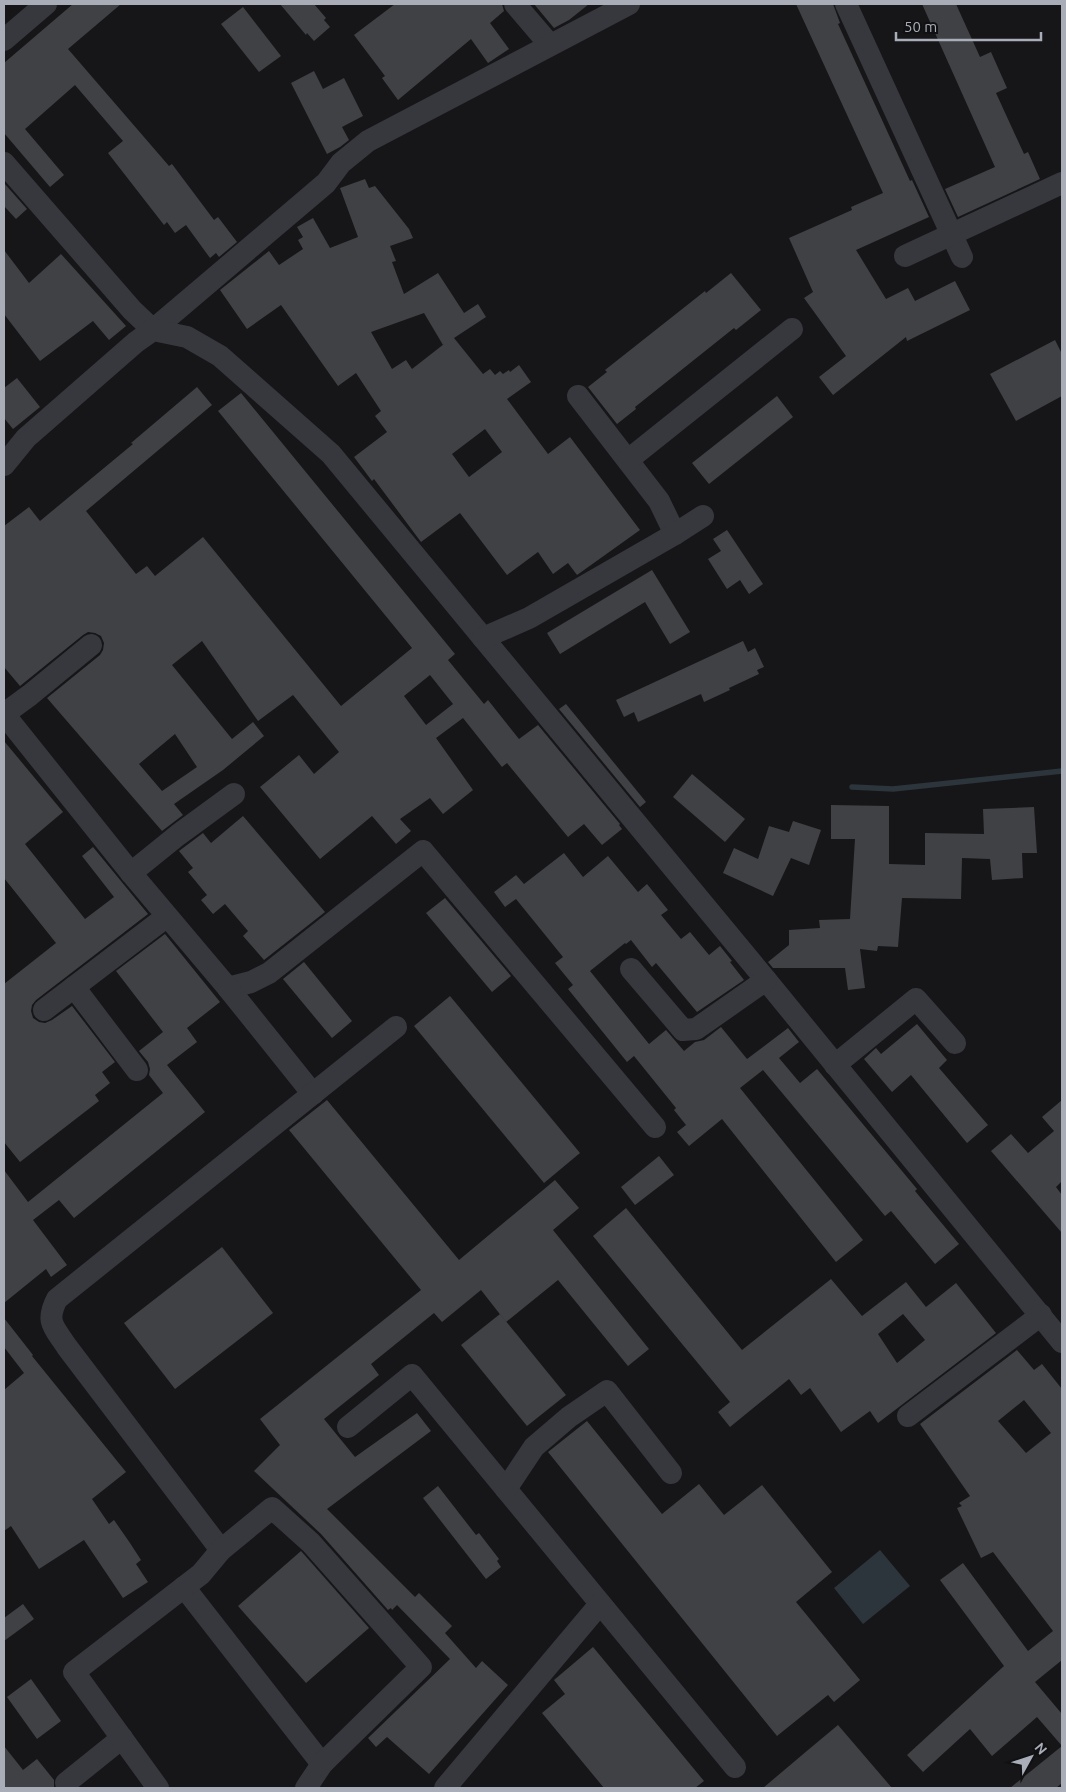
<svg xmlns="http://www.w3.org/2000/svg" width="1066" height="1792" font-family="Ubuntu,sans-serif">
<rect width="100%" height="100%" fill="#161618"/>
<!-- water -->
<path fill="#2c353c" d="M 880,1550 L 910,1586 L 863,1624 L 834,1588 Z"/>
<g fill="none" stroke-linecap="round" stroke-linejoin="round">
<!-- stream -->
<path stroke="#2c353c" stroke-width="5.5" d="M 852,787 L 893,789 L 1062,771"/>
</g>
<!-- building -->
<g fill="#404145" fill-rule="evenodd">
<path d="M 73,4 L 121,4 L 68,49 L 169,166 L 172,164 L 214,220 L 218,217 L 237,242 L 219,257 L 216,253 L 210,258 L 186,225 L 175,233 L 167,222 L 164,225 L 108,153 L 123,141 L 75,85 L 25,129 L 64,175 L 50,187 L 4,133 L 4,63 Z"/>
<path d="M 280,4 L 314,4 L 326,18 L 324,20 L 330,27 L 314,41 L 307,33 L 306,35 Z"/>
<path d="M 395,4 L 502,4 L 504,11 L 490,23 L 509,49 L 488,63 L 471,39 L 398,100 L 382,78 L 385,76 L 354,35 Z"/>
<path d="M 534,4 L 589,4 L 569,20 L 554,28 Z"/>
<path d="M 796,4 L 833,4 L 840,23 L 838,24 L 910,181 L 912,180 L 929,217 L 856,250 L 886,299 L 908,288 L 915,301 L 955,281 L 970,310 L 907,341 L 906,337 L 833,395 L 819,377 L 846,356 L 804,298 L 813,292 L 789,238 L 852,210 L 851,207 L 883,193 Z"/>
<path d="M 922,4 L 956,4 L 980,57 L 991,52 L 1007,88 L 996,93 L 1024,154 L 1028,152 L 1040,179 L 958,217 L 945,189 L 995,167 Z"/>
<path d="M 243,7 L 281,56 L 259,72 L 221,24 Z"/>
<path d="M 314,71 L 323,89 L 344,78 L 363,116 L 342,127 L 349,140 L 340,147 L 327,154 L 291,83 Z"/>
<path d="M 365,179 L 369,188 L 375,186 L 409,229 L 413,238 L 390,246 L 396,261 L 392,262 L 404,294 L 438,273 L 464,313 L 478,304 L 486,317 L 454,338 L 483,374 L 490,369 L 495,375 L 500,371 L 503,374 L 509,370 L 510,372 L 519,365 L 531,382 L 507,399 L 548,454 L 570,437 L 640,530 L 577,575 L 568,563 L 553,574 L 538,552 L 507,575 L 460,513 L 421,542 L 374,479 L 372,481 L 354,457 L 387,432 L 375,416 L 381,411 L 356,373 L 338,386 L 281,305 L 247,329 L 220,290 L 269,251 L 279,265 L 303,249 L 298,240 L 303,237 L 297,227 L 313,218 L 330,248 L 358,237 L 340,188 ZM 424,313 L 443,345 L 444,344 L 412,369 L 406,360 L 392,369 L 371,332 ZM 485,429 L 502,452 L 469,477 L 452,454 Z"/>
<path d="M 4,183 L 27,209 L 16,219 L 4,206 Z"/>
<path d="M 4,250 L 29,283 L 61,254 L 126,326 L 109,340 L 93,321 L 40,361 L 4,314 Z"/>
<path d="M 731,273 L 761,310 L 736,330 L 734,328 L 635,407 L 636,409 L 617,424 L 588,387 L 607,372 L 605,370 L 705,291 L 706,293 Z"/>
<path d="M 1055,340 L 1062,354 L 1062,396 L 1016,421 L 990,374 Z"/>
<path d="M 17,378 L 40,407 L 13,429 L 4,418 L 4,388 Z"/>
<path d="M 197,387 L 212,405 L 86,511 L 136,574 L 147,566 L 155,576 L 203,537 L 341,706 L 412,648 L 218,411 L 241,393 L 455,654 L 448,660 L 484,704 L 488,700 L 519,739 L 538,725 L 620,824 L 619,825 L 622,829 L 602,845 L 584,824 L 568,837 L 507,763 L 502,767 L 463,718 L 436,738 L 473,790 L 443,814 L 430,798 L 400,819 L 411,831 L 396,844 L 372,816 L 320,859 L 260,787 L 299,755 L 314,774 L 339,752 L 293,695 L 258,721 L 202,641 L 172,665 L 232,739 L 253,722 L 264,736 L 223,770 L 174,804 L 183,815 L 162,831 L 47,698 L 100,655 L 103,650 L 104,643 L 101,636 L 95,633 L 88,632 L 83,635 L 20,686 L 4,667 L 4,526 L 29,507 L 40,521 L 133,444 L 131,443 ZM 430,675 L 453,704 L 426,725 L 404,696 ZM 175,734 L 197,767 L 162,791 L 139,764 Z"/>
<path d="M 777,396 L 793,417 L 709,484 L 692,463 Z"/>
<path d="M 727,530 L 763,584 L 749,594 L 740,580 L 727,589 L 708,559 L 721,551 L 713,539 Z"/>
<path d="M 652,570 L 690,632 L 670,644 L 645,602 L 560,654 L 547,633 Z"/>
<path d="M 743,641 L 748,652 L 755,648 L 764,667 L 757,670 L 759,674 L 729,688 L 730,690 L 704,702 L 701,694 L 638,722 L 634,712 L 624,717 L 616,700 Z"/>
<path d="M 566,704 L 646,802 L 640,807 L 559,709 Z"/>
<path d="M 4,741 L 63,812 L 25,844 L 85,919 L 114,897 L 82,856 L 93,847 L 148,914 L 36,1000 L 32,1005 L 31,1011 L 33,1018 L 39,1022 L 45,1023 L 52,1020 L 72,1006 L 115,1062 L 102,1072 L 110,1083 L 95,1095 L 99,1101 L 20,1162 L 4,1142 L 4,984 L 56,943 L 4,878 Z"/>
<path d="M 692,774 L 745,819 L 725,842 L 673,797 Z"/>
<path d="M 831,805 L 889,806 L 889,864 L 925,865 L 925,833 L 984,834 L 983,809 L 1034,807 L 1037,853 L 1022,853 L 1023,878 L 992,880 L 990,859 L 962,858 L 961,899 L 902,898 L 898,947 L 878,946 L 877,951 L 860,949 L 865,988 L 848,990 L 845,968 L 773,968 L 768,962 L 789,945 L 789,930 L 820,928 L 819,920 L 850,919 L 855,839 L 831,839 Z"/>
<path d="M 243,816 L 325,912 L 264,960 L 243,936 L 248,931 L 225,904 L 213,914 L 201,900 L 207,895 L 188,872 L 193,868 L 179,851 L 203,833 L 211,843 Z"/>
<path d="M 793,821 L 821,830 L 809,865 L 791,858 L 773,896 L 723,873 L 734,848 L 758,859 L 769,826 L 789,832 Z"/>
<path d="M 564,853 L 583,877 L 608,856 L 638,892 L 647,884 L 668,910 L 661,915 L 681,939 L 690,932 L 709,955 L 720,946 L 732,961 L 730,962 L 744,980 L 697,1012 L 656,963 L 652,967 L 631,940 L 626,944 L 625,943 L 590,971 L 649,1044 L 666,1030 L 684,1051 L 695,1042 L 704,1040 L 721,1027 L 747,1059 L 788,1028 L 799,1042 L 779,1058 L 800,1083 L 817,1069 L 917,1189 L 915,1191 L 959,1244 L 935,1264 L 891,1211 L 885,1216 L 763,1070 L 740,1088 L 863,1240 L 836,1262 L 722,1119 L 689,1146 L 677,1132 L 686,1125 L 674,1110 L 676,1108 L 634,1056 L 627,1062 L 568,989 L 573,985 L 555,963 L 563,957 L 516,899 L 505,907 L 494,892 L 516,875 L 524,884 Z"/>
<path d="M 445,898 L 511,976 L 492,992 L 426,913 Z"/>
<path d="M 165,934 L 220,1002 L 187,1028 L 197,1042 L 167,1065 L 205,1112 L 74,1218 L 59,1200 L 33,1220 L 67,1265 L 51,1277 L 46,1269 L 4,1303 L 4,1170 L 28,1202 L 163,1093 L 149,1075 L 150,1069 L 148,1062 L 139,1051 L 163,1032 L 116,971 Z"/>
<path d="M 304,962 L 352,1021 L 332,1038 L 283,979 Z"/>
<path d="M 450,996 L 580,1153 L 544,1183 L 414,1026 Z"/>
<path d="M 917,1024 L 947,1060 L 939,1068 L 988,1125 L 967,1143 L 911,1075 L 892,1092 L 864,1059 L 876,1048 L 881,1054 Z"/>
<path d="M 327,1100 L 459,1260 L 555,1180 L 579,1208 L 553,1230 L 649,1349 L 628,1366 L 558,1280 L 506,1322 L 481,1290 L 442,1322 L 434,1313 L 371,1364 L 379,1375 L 324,1419 L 355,1457 L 417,1413 L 431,1431 L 327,1509 L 415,1597 L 419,1593 L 452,1626 L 445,1633 L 476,1668 L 482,1661 L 508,1685 L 429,1774 L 387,1737 L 376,1747 L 368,1738 L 450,1659 L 397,1605 L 392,1610 L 391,1608 L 388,1610 L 321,1534 L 254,1471 L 280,1445 L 260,1419 L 421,1290 L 289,1130 Z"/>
<path d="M 1062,1100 L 1062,1181 L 1056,1187 L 1062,1195 L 1062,1233 L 991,1151 L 1011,1134 L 1028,1153 L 1054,1131 L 1042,1117 Z"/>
<path d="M 659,1156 L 674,1175 L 635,1205 L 621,1187 Z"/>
<path d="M 626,1208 L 742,1350 L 831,1279 L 862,1316 L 906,1282 L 926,1307 L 956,1283 L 996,1333 L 878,1423 L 870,1411 L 841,1432 L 810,1388 L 801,1395 L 789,1379 L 730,1427 L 718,1412 L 730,1402 L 593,1236 ZM 903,1314 L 925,1340 L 897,1363 L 878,1334 Z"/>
<path d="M 222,1247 L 273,1313 L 175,1389 L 124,1323 Z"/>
<path d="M 500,1314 L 566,1395 L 527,1426 L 461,1345 Z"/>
<path d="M 4,1318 L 33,1355 L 32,1356 L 126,1472 L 92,1499 L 109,1524 L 114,1520 L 130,1543 L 141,1560 L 136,1564 L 148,1582 L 123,1598 L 84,1540 L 39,1569 L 11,1526 L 4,1531 L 4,1390 L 24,1373 L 4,1347 Z"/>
<path d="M 1017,1350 L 1034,1370 L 1042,1364 L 1062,1389 L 1062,1660 L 1035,1682 L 1062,1714 L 1062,1783 L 1056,1788 L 1010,1788 L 1062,1746 L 1037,1717 L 992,1756 L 970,1729 L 923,1772 L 907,1755 L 1004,1666 L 940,1580 L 963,1563 L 1028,1651 L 1053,1631 L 993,1552 L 981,1558 L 957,1508 L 962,1506 L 959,1503 L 970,1496 L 920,1424 ZM 1024,1400 L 1051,1433 L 1026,1453 L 998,1421 Z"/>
<path d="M 587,1421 L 662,1514 L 699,1484 L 724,1515 L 762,1485 L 832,1572 L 796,1602 L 860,1680 L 834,1702 L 828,1695 L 777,1736 L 548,1452 Z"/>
<path d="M 438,1486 L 476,1535 L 479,1533 L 499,1559 L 497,1561 L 501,1567 L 486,1579 L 423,1498 Z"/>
<path d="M 301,1551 L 369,1628 L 306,1683 L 238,1606 Z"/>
<path d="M 23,1604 L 34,1619 L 4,1641 L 4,1618 Z"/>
<path d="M 593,1647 L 704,1781 L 695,1788 L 604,1788 L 542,1713 L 565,1694 L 554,1680 Z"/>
<path d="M 31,1679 L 61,1721 L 37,1739 L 7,1697 Z"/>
<path d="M 838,1725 L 892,1788 L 763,1788 L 808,1750 Z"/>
<path d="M 4,1746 L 23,1770 L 37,1759 L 54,1780 L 54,1788 L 4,1788 Z"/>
</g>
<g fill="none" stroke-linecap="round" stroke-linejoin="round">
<!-- minor -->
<g stroke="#37383d" stroke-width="22">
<path d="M 515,4 L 550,45"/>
<path d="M 846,4 L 962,257"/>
<path d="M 4,40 L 46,4"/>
<path d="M 4,163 L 132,310 L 153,330 L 326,183 L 341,163 L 368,141 L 629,4"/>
<path d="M 905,256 L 1062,183"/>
<path d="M 578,396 L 659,501 L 675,534"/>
<path d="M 628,460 L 792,329"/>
<path d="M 4,465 L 26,438 L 136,342 L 153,330 L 187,337 L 220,356 L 331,454 L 766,980 L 1062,1342"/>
<path d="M 483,638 L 529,618 L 675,534 L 703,516"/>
<path d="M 91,645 L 30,695 L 4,714 L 131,873 L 228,988 L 251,982 L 269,973 L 423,851 L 655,1127"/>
<path d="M 131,873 L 178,835 L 234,794"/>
<path d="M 631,969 L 683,1030 L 696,1029 L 766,980"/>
<path d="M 74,987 L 137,1070"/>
<path d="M 228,988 L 313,1094"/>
<path d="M 44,1010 L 166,917"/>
<path d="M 835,1065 L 916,999 L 955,1043"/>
<path d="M 908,1416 L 1041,1315"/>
<path d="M 348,1427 L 412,1375 L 735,1767"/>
<path d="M 506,1489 L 534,1447 L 569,1417 L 607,1391 L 671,1473"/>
<path d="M 221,1550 L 67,1347 C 54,1327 45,1322 57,1299 L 396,1027"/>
<path d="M 184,1587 L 322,1764"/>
<path d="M 66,1783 L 122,1738"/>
<path d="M 158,1788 L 74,1672 L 201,1574 L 221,1550 L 272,1508 L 311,1543 L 421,1667 L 322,1764 L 306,1788"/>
<path d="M 445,1788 L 600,1604"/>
</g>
</g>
<!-- border -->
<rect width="1066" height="1792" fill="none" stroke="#a8adb8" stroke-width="10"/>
<!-- north arrow -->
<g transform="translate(1031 1757) rotate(50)" stroke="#111113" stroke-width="4" paint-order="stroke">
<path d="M0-4L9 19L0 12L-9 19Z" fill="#a8adb8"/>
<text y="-8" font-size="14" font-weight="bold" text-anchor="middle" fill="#a8adb8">N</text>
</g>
<!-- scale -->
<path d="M896 32v8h145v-8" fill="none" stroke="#a8adb8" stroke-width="2.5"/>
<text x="904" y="32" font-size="15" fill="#a8adb8" stroke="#111113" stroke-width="4" paint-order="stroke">50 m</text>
</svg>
